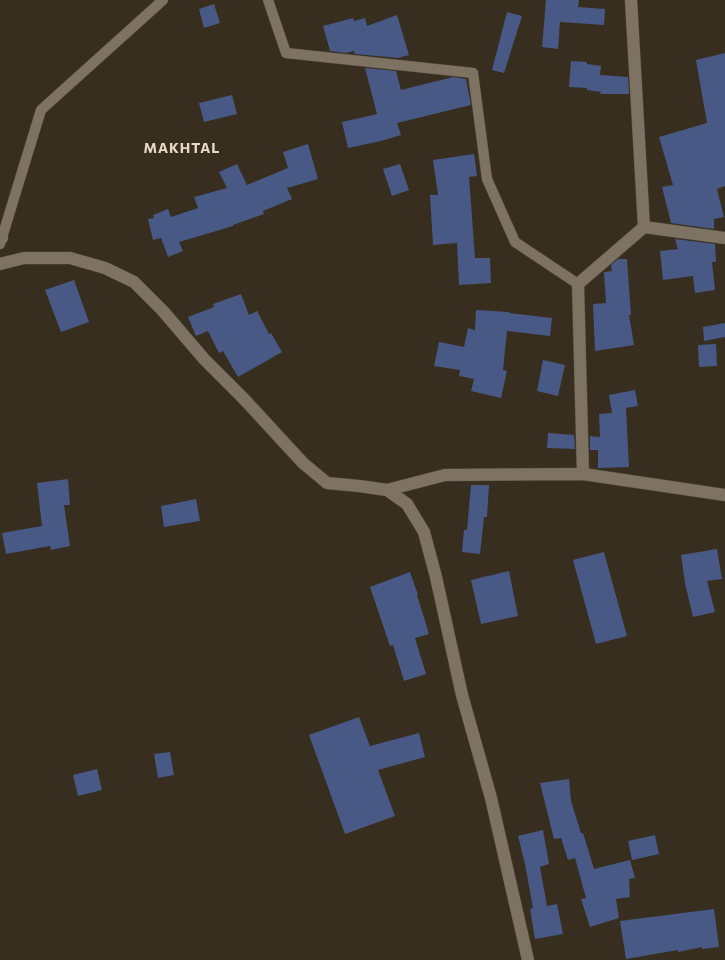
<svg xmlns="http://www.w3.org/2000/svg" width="725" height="960" font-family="Commissioner,sans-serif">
<rect width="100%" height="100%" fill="#382e1f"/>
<!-- building -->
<g fill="#475984">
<path d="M 546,0 L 579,0 L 578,7 L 605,9 L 604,25 L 560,22 L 558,49 L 542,47 Z"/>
<path d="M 214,4 L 220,23 L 204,28 L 199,9 Z"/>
<path d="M 507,12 L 522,16 L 504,73 L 492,70 Z"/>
<path d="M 397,15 L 409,55 L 398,58 L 355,54 L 354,51 L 346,53 L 330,51 L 323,26 L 353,18 L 354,21 L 365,18 L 367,26 Z"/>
<path d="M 725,53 L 725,186 L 717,189 L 724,217 L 714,219 L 714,229 L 671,223 L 662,187 L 673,185 L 659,137 L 707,123 L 696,60 Z"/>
<path d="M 571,61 L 587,62 L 587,64 L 601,66 L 600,75 L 628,77 L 629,94 L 600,94 L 601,92 L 587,90 L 587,88 L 569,87 Z"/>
<path d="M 365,68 L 396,71 L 401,90 L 453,77 L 466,79 L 471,105 L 397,123 L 401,135 L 381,141 L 348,148 L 342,122 L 377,114 Z"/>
<path d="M 232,95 L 237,114 L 204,122 L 199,103 Z"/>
<path d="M 308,144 L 318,179 L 287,188 L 292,199 L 263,211 L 264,214 L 233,225 L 233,226 L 179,242 L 183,251 L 168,257 L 161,238 L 153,240 L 148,219 L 154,218 L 153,215 L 168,209 L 171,217 L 198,208 L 194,197 L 227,188 L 219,172 L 237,164 L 247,185 L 288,168 L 283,152 Z"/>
<path d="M 474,154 L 477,176 L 469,177 L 475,258 L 490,258 L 491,283 L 459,285 L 457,243 L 433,245 L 430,195 L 438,195 L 433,160 Z"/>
<path d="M 400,164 L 409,190 L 392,196 L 383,169 Z"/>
<path d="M 675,239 L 715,244 L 716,262 L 712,262 L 715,290 L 695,293 L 693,276 L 663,280 L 660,251 L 678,249 Z"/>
<path d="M 618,259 L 627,259 L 631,315 L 629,315 L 634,345 L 595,351 L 593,304 L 606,303 L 604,272 L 612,271 L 611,265 Z"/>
<path d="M 74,280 L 89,322 L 61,332 L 45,290 Z"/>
<path d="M 241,294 L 249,315 L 257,311 L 269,334 L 271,333 L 282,352 L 238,377 L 223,351 L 219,353 L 208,331 L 196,336 L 188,317 L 214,307 L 213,304 Z"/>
<path d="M 476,310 L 509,312 L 509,313 L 552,318 L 550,336 L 507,331 L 503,370 L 507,371 L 501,398 L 471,391 L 474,379 L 459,376 L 460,370 L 434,366 L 439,342 L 464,347 L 468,328 L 475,330 Z"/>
<path d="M 725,323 L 725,337 L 704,341 L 703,327 Z"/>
<path d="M 716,344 L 717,366 L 699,367 L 698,345 Z"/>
<path d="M 543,360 L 565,365 L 558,396 L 537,391 Z"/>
<path d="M 635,390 L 638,406 L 626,408 L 629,467 L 598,468 L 598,450 L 590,450 L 590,436 L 600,437 L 599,414 L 612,413 L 609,395 Z"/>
<path d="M 548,433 L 574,435 L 575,449 L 547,448 Z"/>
<path d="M 68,479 L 70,505 L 64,505 L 70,546 L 51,550 L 50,546 L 6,554 L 2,533 L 42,526 L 37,483 Z"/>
<path d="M 471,485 L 489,485 L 487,517 L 484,517 L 480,554 L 462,552 L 464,530 L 467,530 Z"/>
<path d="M 196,499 L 200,521 L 164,527 L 161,506 Z"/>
<path d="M 717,549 L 722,579 L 707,581 L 715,612 L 693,617 L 685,583 L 681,555 Z"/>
<path d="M 604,552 L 627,636 L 596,644 L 573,560 Z"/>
<path d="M 509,571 L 518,616 L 481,624 L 471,580 Z"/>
<path d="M 410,572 L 418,595 L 417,595 L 429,634 L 415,638 L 426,674 L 404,681 L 393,645 L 390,646 L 370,587 Z"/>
<path d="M 359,717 L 370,746 L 419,733 L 425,757 L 378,770 L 395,816 L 345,834 L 309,735 Z"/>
<path d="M 170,752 L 174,775 L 158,778 L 154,754 Z"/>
<path d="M 97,769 L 102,790 L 78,796 L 73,775 Z"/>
<path d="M 569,779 L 571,801 L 581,833 L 583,833 L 594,869 L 630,860 L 635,878 L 629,879 L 630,897 L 616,899 L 619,918 L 590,927 L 581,899 L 586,898 L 575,858 L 568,860 L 561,838 L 554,839 L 540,783 Z"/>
<path d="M 543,830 L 549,864 L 540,867 L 547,906 L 557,904 L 563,934 L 535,939 L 530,909 L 533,908 L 525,864 L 518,836 Z"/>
<path d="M 655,835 L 659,854 L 632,860 L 628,841 Z"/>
<path d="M 714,909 L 719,947 L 702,949 L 702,947 L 678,952 L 678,950 L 626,959 L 620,921 Z"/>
</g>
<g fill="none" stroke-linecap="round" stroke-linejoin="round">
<!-- lane casing -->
<g stroke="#544c3f" stroke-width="11">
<g id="lane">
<path d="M 268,0 L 286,53 L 473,73 L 487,179 L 515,242 L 578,284"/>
<path d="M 0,244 L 41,110 L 163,0"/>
</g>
</g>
<!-- street casing -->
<g stroke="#544c3f" stroke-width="13">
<g id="street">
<path d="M 644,227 L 725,238"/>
<path d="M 0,235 L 2,238"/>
<path d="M 583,474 L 578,284 L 644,227 L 631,0"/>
</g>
</g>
<!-- secondary casing -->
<g stroke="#544c3f" stroke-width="13">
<g id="secondary">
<path d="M 0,264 L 24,258 L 70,258 L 105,268 L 134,282 L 163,311 L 204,359 L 244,399 L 303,463 L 327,483 L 359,486 L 387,490 L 407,504 L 424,532 L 436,577 L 462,695 L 491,798 L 528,960"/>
<path d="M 387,490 L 445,475 L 583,474 L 725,495"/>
</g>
</g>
<!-- lane -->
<use href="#lane" stroke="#7e7262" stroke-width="10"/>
<!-- street -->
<use href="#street" stroke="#7e7262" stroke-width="12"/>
<!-- secondary -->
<use href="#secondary" stroke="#7e7262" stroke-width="12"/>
</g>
<g text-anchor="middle" stroke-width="3" stroke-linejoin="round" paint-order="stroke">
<!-- district labels -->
<g font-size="14" font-weight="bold" letter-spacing="1" fill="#e6d9c7" stroke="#382e1f">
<text x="182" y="153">MAKHTAL</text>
</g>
</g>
</svg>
